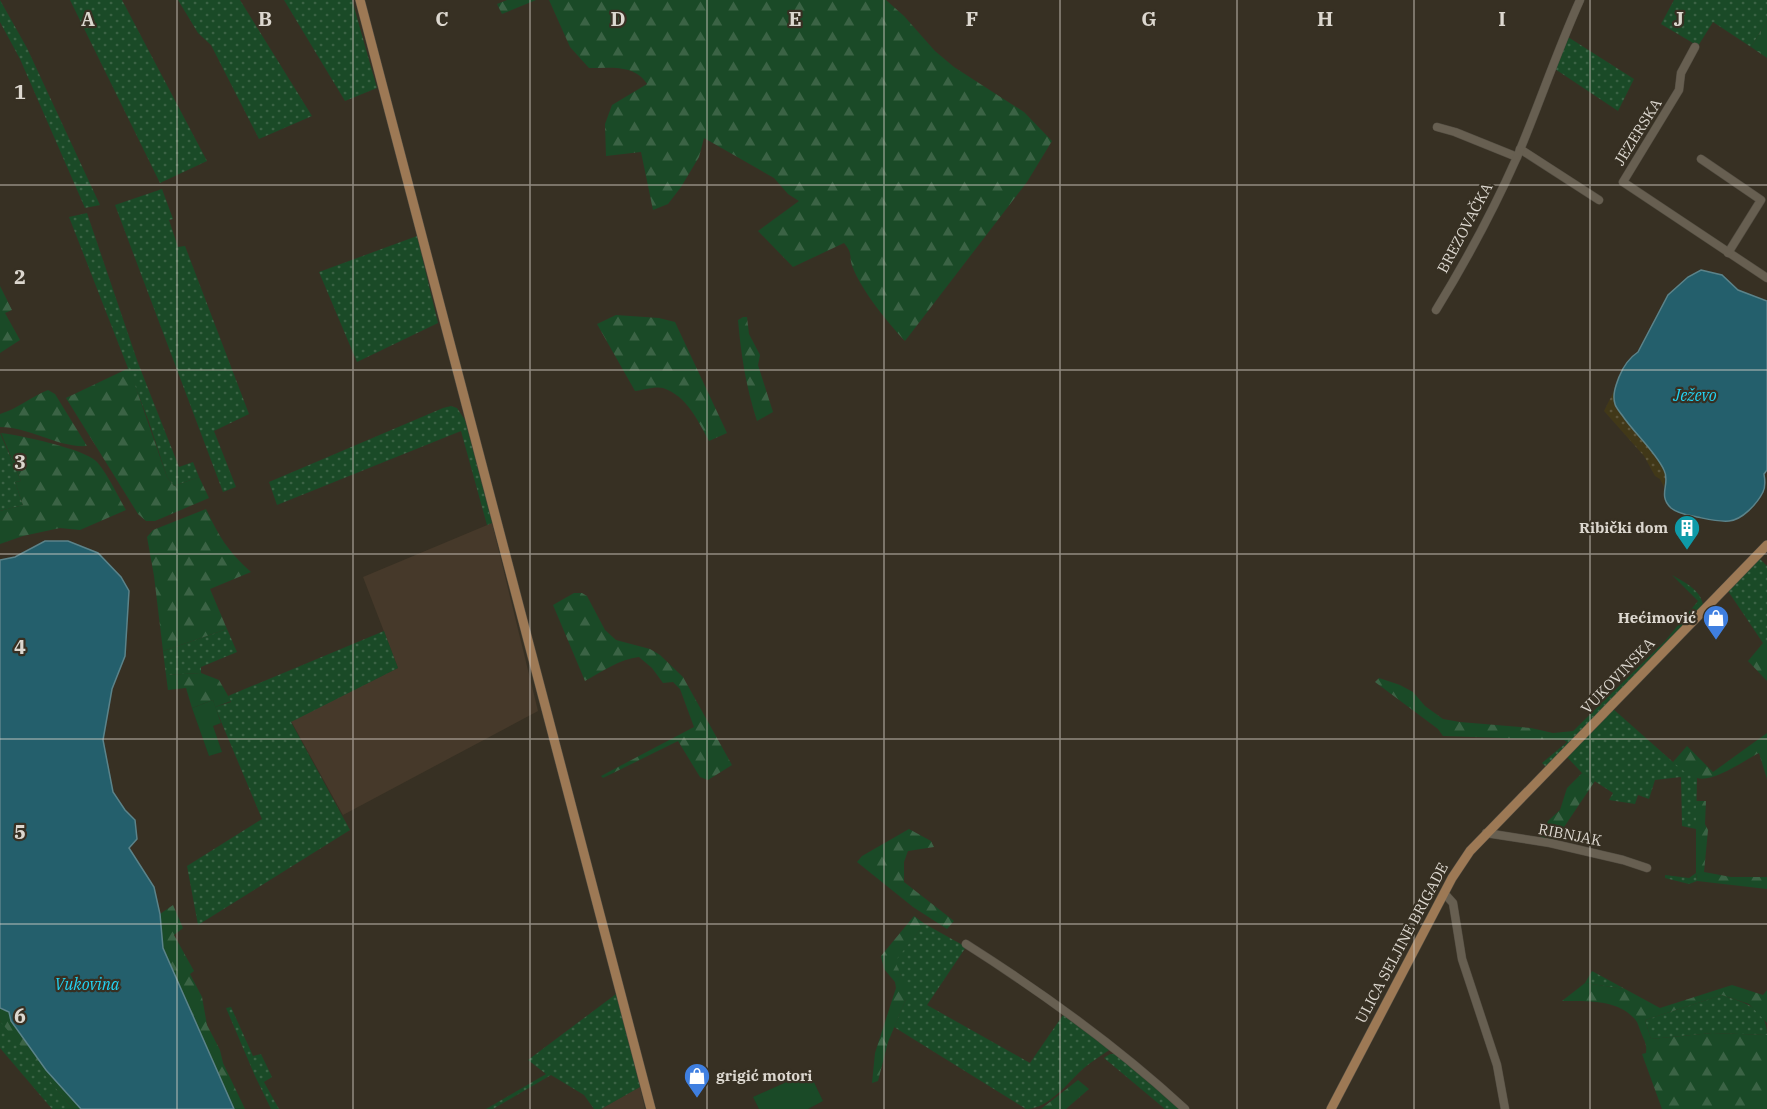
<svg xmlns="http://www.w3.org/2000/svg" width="1767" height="1109" font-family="'IBM Plex Serif',serif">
<defs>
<pattern id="grass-dots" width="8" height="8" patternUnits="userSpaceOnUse" patternTransform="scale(1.5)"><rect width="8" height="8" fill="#1a4a27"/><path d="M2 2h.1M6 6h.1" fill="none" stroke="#3b6345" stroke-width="1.8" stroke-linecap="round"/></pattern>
<pattern id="forest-firs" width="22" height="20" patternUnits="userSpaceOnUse" patternTransform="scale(1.5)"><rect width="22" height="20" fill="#1a4a27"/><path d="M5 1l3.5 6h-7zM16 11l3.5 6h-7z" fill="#3b6345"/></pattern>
<pattern id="sand-dots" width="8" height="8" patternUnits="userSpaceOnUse" patternTransform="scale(1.5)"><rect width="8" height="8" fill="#413818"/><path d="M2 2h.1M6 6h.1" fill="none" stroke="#5c5439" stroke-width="1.8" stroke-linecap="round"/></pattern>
<pattern id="cemetery-stones" width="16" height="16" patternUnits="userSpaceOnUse" patternTransform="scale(1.5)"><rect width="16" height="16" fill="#1a4a27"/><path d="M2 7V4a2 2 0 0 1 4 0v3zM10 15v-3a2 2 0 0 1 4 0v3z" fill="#3b6345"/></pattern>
</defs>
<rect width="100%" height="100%" fill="#373023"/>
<!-- industrial -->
<g fill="#46392a">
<path d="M 492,523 L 538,711 L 343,815 L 291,721 L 398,668 L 363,577 Z"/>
<path d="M 640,1087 L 645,1109 L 601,1109 L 632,1091 Z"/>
</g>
<!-- grass -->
<g fill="url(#grass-dots)">
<path d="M 0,0 L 27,48 L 100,205 L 85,208 L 20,59 L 0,22 Z"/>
<path d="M 70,0 L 122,0 L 207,161 L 160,183 Z"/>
<path d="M 178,0 L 240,0 L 312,116 L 259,139 L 211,45 L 198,33 Z"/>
<path d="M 284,0 L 352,0 L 377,88 L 345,101 Z"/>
<path d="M 1674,0 L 1767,0 L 1767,21 L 1751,47 L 1713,22 L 1698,46 L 1661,24 Z"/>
<path d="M 1568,37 L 1634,79 L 1618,111 L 1555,69 Z"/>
<path d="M 162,189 L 173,219 L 169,220 L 178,247 L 185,246 L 249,414 L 214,431 L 236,487 L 223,492 L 115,205 Z"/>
<path d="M 87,213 L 138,363 L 179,467 L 193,462 L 199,477 L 174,486 L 167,477 L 149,422 L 69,217 Z"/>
<path d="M 417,236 L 438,323 L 357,362 L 319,272 Z"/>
<path d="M 451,406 L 457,408 L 465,420 L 492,523 L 487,525 L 461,431 L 277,505 L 269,482 L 443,408 Z"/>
<path d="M 0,433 L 21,481 L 15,482 L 23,505 L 0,511 Z"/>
<path d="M 1759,558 L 1767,566 L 1767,643 L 1763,643 L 1728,591 Z"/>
<path d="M 1672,575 C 1684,582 1701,590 1703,605 L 1546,767 L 1542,763 L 1567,742 L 1564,740 L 1665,641 L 1698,601 Z"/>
<path d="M 227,629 L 237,652 L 201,667 L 201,673 L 166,675 L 163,651 Z"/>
<path d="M 384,631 L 398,668 L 291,722 L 350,830 L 198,925 L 187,866 L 262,819 L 215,707 L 231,702 L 228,696 Z"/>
<path d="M 1612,708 L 1673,762 L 1697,778 L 1696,829 L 1682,826 L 1681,777 L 1655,780 L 1649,799 L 1638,795 L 1635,804 L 1609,800 L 1613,793 L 1582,773 L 1566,756 Z"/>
<path d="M 1696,873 L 1697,881 L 1689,884 L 1665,878 L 1665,875 L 1689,878 Z"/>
<path d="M 925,924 L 966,947 L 927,1005 L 1030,1063 L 1063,1015 L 1111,1049 C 1102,1055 1092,1061 1084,1068 C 1068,1082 1049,1109 1026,1109 L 894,1027 L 906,999 L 901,976 L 894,961 Z"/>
<path d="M 1592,971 L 1625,989 L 1585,983 Z"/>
<path d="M 616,994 L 640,1087 L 601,1109 L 594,1109 L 584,1095 L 551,1075 L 493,1109 L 486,1109 L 546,1074 L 528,1060 Z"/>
<path d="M 1722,995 C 1744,1003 1767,1007 1767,1035 L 1712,1033 L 1651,1039 L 1645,1020 Z"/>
<path d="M 231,1007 L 253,1056 L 261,1054 L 272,1077 L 264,1082 L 279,1109 L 271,1109 L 255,1076 L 226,1008 Z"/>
<path d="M 0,1021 L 4,1024 L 73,1109 L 52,1109 L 0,1048 Z"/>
<path d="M 1110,1054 L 1116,1054 L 1182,1109 L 1165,1109 L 1104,1058 Z"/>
</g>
<!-- forest -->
<g fill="url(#forest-firs)">
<path d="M 507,0 L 536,0 L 502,14 L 497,4 Z"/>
<path d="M 549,0 L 886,0 L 904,16 L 935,51 L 954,67 L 1024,112 L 1052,141 L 1027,182 L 905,341 C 888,323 862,291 853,268 C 848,256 854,255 844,243 L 793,267 L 758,231 L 799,201 L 788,194 L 774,178 L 704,138 L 699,157 L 681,187 L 668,204 L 653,210 L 641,152 L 606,156 L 605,124 L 612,105 L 647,84 C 635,64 610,68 589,68 L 570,47 Z"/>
<path d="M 0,286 L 12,310 L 5,313 L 20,340 L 0,353 Z"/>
<path d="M 616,315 L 659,318 L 675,322 L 727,433 L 709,441 C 698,421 687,396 663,388 C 655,386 643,390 635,391 L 597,324 Z"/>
<path d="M 743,317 L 747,317 L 749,334 L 760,355 L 758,365 L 773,412 L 757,421 C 746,387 741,355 738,320 Z"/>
<path d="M 129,368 L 167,477 L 174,486 L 199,477 L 209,498 L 155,521 L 146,521 L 138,514 L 66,398 Z"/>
<path d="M 48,390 L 55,394 L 87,446 C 58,448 30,427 0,427 L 0,414 C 17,409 31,397 48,390 Z"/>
<path d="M 1,433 C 19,435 84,449 96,461 C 106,471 118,496 126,510 L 80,530 L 60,528 L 23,536 L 0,544 L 0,511 L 23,505 L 15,482 L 21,481 Z"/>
<path d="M 206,509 C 220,538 227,550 251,572 L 210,589 L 227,629 L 163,651 L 154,576 L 147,537 L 153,530 Z"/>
<path d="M 574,593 L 582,593 L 587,596 L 605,630 L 616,640 L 650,649 L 660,655 L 683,677 L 732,765 L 708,780 L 700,777 L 678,741 L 603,778 L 601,776 L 694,727 L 680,689 L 673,682 L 663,683 L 652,668 L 639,657 C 620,659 601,672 585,681 L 553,605 Z"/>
<path d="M 1763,643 L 1767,643 L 1767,681 L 1748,661 Z"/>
<path d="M 201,673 L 219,680 L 231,701 L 215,707 L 213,700 L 192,708 L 186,688 L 168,690 L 166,675 Z"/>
<path d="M 1379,678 L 1400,685 L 1413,692 L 1425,706 L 1443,719 L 1460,722 L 1531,728 L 1553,733 L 1574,731 L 1564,740 L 1443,736 L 1438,729 L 1375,682 Z"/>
<path d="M 1767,733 L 1767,779 L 1759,753 C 1745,760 1713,783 1697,778 C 1688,775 1680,768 1673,762 L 1687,746 L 1713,772 Z"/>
<path d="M 1582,773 L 1595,781 L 1554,842 L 1539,839 L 1548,821 L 1560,810 L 1567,788 Z"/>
<path d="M 1696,801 L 1706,801 L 1705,824 L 1708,830 L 1704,872 L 1731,877 L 1767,877 L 1767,889 L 1697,881 L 1696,873 Z"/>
<path d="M 909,829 L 931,841 L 934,847 L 908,851 L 904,862 L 904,882 L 954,921 L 947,929 L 913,907 L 857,862 L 862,856 Z"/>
<path d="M 173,905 L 183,928 L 174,935 L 194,971 L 190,974 L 202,997 L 207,1025 L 220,1050 L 223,1063 L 245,1109 L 234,1109 L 163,948 L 160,914 Z"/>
<path d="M 914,916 L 925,924 L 895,961 L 906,988 L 906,999 L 888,1042 L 878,1081 L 872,1083 L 875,1053 L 896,988 L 895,982 L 884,969 L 881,956 Z"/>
<path d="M 1585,983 L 1625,989 L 1660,1008 L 1732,985 L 1763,995 L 1767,990 L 1767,1023 L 1749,1004 L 1722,995 L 1645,1020 L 1651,1039 L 1712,1033 L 1767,1035 L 1767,1109 L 1662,1109 L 1642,1054 L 1646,1053 C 1647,1045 1645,1042 1642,1035 C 1640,1031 1639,1026 1637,1022 C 1621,999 1587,1001 1562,1001 Z"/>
<path d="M 0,1008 L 9,1012 L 46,1070 L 81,1109 L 73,1109 L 0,1021 Z"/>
<path d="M 1078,1080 L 1089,1089 L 1066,1109 L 1041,1109 Z"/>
</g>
<!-- sand -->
<path fill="url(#sand-dots)" d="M 1614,391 L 1615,404 L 1663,467 L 1666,475 L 1664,487 L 1660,479 L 1655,476 L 1644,456 L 1604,411 Z"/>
<!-- cemetery -->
<path fill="url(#cemetery-stones)" d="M 1767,21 L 1767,58 L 1751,47 Z"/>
<!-- garden -->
<g fill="#1a4a27">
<path d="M 213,700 L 221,723 L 213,726 L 222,752 L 209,756 L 192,708 Z"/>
<path d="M 809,1072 L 823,1101 L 808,1109 L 759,1109 L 753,1097 Z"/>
</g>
<!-- water -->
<g fill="#245f6c" stroke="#5b838a" stroke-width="1.5">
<path d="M 1701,270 L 1722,275 L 1738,290 L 1767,301 L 1767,470 L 1764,474 C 1765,480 1766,486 1763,492 C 1757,504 1742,520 1729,521 C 1719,522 1707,519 1697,517 C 1688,515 1678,514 1671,508 C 1657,495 1671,483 1664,470 C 1655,451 1634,433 1622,415 C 1620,412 1616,408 1615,404 C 1612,395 1616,385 1619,377 C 1623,367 1629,358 1638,352 L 1668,295 L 1688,277 Z"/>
<path d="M 45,541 L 68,541 L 98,553 L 121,577 L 129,591 L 125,656 L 112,689 L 103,740 L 113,792 L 125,810 L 135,820 L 137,839 L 129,848 L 154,887 L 160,914 L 163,948 L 234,1109 L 81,1109 L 46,1070 L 11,1021 L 9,1012 L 0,1008 L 0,560 L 15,557 Z"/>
</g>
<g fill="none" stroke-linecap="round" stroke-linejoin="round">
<!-- minor casing -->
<g stroke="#534d42" stroke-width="9">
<g id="minor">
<path d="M 1695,47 L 1681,73 L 1679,90 L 1623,182 L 1767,278"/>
<path d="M 1437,127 L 1455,132 L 1517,157"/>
<path d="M 1520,149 L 1599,200"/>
<path d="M 1701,159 L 1761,200 L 1728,253"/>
<path d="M 1436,310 C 1466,261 1494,209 1517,157 C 1539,105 1557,51 1580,0"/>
<path d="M 1486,833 L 1550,843 L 1623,860 L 1647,868"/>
<path d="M 1444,893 L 1453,903 L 1462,959 L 1497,1065 L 1505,1109"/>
<path d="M 966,944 C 1043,993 1118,1047 1185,1109"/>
</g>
</g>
<!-- major casing -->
<g stroke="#534d42" stroke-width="10">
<g id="major">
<path d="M 360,0 L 651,1109"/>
<path d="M 1331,1109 L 1452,878 L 1470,851 L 1767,545"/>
</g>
</g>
<!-- minor -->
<use href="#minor" stroke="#675f51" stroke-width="8"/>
<!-- major -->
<use href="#major" stroke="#9d7955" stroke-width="9"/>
</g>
<!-- grid -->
<path fill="none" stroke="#dcd7cf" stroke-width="1.5" stroke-opacity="0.55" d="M 177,0 L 177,1109M 353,0 L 353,1109M 530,0 L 530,1109M 707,0 L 707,1109M 884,0 L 884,1109M 1060,0 L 1060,1109M 1237,0 L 1237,1109M 1414,0 L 1414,1109M 1590,0 L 1590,1109M 0,185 L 1767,185M 0,370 L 1767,370M 0,554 L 1767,554M 0,739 L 1767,739M 0,924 L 1767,924"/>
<!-- icons -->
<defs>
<g id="building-pin" transform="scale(1.35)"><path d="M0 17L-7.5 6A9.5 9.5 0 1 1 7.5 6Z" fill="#0f9aa8" stroke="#373023"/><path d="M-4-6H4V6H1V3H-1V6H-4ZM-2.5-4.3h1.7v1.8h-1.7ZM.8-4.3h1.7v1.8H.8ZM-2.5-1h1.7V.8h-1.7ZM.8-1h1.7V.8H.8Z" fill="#fff"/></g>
<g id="shop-pin" transform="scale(1.35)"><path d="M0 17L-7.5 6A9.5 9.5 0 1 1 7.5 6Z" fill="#3f7fe0" stroke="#373023"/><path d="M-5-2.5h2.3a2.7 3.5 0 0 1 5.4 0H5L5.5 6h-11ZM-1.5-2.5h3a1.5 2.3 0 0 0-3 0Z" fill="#fff"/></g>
</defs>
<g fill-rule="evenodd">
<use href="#building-pin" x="1687" y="528"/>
<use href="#shop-pin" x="1716" y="618"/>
<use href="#shop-pin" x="697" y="1076"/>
</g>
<g text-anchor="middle" stroke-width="4.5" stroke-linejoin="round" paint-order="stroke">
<!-- street labels -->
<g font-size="15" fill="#dcd7cf" stroke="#373023">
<text transform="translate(1638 132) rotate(-58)" y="5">JEZERSKA</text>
<text transform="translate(1465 228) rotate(-62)" y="5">BREZOVAČKA</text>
<text transform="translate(1618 676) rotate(-46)" y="5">VUKOVINSKA</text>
<text transform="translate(1570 835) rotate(11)" y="5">RIBNJAK</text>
<text transform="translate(1402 943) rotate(-62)" y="5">ULICA SELJINE BRIGADE</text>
</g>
<!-- poi labels -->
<g font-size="15" font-weight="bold" fill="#dcd7cf" stroke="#373023" text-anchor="end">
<text x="1668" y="533">Ribički dom</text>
<text x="1696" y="623">Hećimović</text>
<text x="716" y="1081" text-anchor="start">grigić motori</text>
</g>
<!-- water labels -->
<g font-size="16" font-style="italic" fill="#22d4f4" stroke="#373023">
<text x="1695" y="401">Ježevo</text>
<text x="87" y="990">Vukovina</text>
</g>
</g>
<g font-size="20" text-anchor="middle" font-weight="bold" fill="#dcd7cf" stroke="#373023" stroke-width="4.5" stroke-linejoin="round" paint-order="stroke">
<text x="88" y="26">A</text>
<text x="265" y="26">B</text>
<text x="442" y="26">C</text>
<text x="618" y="26">D</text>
<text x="795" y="26">E</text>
<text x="972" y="26">F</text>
<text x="1149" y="26">G</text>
<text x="1325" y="26">H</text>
<text x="1502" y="26">I</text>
<text x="1679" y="26">J</text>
<text x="20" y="99">1</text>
<text x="20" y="284">2</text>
<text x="20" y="469">3</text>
<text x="20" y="654">4</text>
<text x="20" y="839">5</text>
<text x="20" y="1023">6</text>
</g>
</svg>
